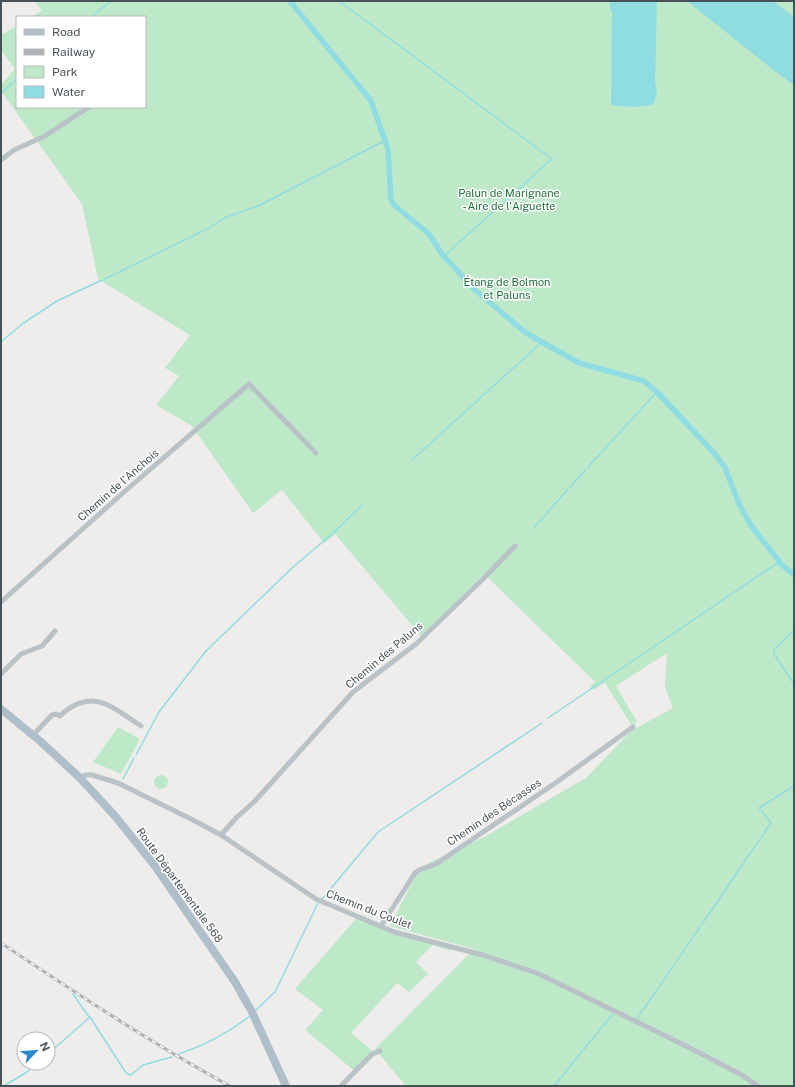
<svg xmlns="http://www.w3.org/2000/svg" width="795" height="1087" font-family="'Public Sans',sans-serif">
<rect width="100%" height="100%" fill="#efecec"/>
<!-- green -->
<g fill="#bee9c8">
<path d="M 35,1 L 794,1 L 794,1086 L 406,1086 L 375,1049 L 474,949 L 390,926 L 420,867 L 484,837 L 586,778 L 631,731 L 673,708 L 665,687 L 667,653 L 616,686 L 637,722 L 632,726 L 605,683 L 593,690 L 590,686 L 595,682 L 484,574 L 421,636 L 335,534 L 324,543 L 282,490 L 253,513 L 192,426 L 156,405 L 179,376 L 165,368 L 190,335 L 98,279 L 82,204 L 1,91 L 1,85 L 15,69 L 1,50 L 1,35 L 17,26 L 17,107 L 145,107 L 145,17 L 31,17 L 42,11 Z"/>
<path d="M 118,727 L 140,739 L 121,774 L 93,762 Z"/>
<circle cx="161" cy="782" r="7"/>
<path d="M 360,914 L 394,930 L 454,945 L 450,951 L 433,945 L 416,962 L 428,974 L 409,992 L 397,983 L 351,1033 L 376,1054 L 357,1073 L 305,1030 L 323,1010 L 295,989 Z"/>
</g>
<!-- water -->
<g fill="#8fdde2">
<path d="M 610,1 L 657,1 L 655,84 L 657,91 L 654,104 C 639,108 627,107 611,105 L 612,12 L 610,9 Z"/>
<path d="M 687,1 L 773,1 L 794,17 L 794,85 L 772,69 Z"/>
</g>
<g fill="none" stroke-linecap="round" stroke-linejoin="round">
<!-- stream -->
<g stroke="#8fdde2" stroke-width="1.5">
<path d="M 339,1 L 552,159 L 444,256"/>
<path d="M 91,17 L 111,1"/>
<path d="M 1,93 L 17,79"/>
<path d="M 105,279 L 209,228 L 224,218 L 260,205 L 382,142 L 385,142"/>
<path d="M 1,342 L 22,324 L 57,301 L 102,280"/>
<path d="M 412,460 L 542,342"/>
<path d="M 588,467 L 657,392"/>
<path d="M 570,487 L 586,469"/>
<path d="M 534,528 L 568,489"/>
<path d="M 794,631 L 774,649 L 774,654 L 794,684"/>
<path d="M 548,718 L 779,562"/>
<path d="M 136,755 L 159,712 L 206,651 L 292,568 L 331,535 L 362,505"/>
<path d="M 123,779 L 134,758"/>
<path d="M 322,899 L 378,832 L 542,723"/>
<path d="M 73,994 L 89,1017"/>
<path d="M 256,1010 L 275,992 L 318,903"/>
<path d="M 637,1019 L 771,823 L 759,808 L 794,786"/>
<path d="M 48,1054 L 90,1017 L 126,1073 L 131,1075 L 143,1065 L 172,1057"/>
<path d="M 179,1054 C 206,1045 227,1034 250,1016"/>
<path d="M 4,1086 L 27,1072 L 37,1063"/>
<path d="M 554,1086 L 612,1015"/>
</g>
<!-- canal -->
<path stroke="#8fdde2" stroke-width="5.5" d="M 290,1 L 371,101 L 388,149 L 391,199 L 394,205 L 429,234 L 442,254 L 475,290 L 526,333 L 579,363 L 644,381 L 657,392 L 716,455 L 725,468 L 740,506 L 750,524 L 782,565 L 794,575"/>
<!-- street -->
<g stroke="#b9c3c7" stroke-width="5">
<path d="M 1,160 L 14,150 L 45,136 L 89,107"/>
<path d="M 1,602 L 124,492 L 249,384 L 316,453"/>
<path d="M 1,674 L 21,654 L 42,646 L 55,631"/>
<path d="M 33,735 L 52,715 L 56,714 L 60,716 C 91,686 112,707 141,726"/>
<path d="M 80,778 L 86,775 L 92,775 L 118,783 L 193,820 L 221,835 L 316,899 L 394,932 L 483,955 L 539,974 L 686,1046 L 740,1074 L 758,1086"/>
<path d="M 221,835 L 237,817 L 254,802 L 353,692 L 416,644 L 484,578 L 515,546"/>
<path d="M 381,926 L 415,873 L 419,870 L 436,864 L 554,784 L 633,727"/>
<path d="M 341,1086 L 372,1054 L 380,1051"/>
</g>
<!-- primary -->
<path stroke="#aebfc9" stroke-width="8" d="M 1,709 L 40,741 L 80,778 L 115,816 L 155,866 L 235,982 L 252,1012 L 286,1086"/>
<!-- rail casing -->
<g stroke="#afb3b6" stroke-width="3">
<path id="rail" d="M 1,943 C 76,993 151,1043 230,1086"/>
</g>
<!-- rail -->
<use href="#rail" stroke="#fff" stroke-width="1.5" stroke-dasharray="4.5" stroke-linecap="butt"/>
</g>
<g text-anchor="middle" stroke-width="3" stroke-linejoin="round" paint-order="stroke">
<!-- park labels -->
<g font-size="11" fill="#20703c" stroke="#fff">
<text x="509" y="197">Palun de Marignane<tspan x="509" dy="13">- Aire de l'Aiguette</tspan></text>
<text x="507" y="286">Étang de Bolmon<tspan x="507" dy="13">et Paluns</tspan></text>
</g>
<!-- street labels -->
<g font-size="11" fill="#465257" stroke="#fff">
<text transform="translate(118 485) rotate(-41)" y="4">Chemin de l'Anchois</text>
<text transform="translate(384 655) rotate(-40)" y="4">Chemin des Paluns</text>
<text transform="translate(494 812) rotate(-34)" y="4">Chemin des Bécasses</text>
<text transform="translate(180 885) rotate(54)" y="4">Route Départementale 568</text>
<text transform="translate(369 909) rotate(21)" y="4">Chemin du Coulet</text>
</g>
</g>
<!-- border -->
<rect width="795" height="1087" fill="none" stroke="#465257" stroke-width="4"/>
<!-- legend -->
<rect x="16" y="16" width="130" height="92" fill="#ffffff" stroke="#b5babc"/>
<rect x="24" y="29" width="20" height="6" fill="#aebfc9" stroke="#b5babc"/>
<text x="52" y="36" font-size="12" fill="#465257">Road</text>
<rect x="24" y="49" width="20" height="6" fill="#afb3b6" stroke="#b5babc"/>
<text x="52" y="56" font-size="12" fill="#465257">Railway</text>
<rect x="24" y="66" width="20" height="12" fill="#bee9c8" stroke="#b5babc"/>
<text x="52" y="76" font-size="12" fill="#465257">Park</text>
<rect x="24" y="86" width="20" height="12" fill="#8fdde2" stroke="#b5babc"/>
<text x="52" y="96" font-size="12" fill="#465257">Water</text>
<!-- north arrow -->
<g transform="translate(36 1051) rotate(64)"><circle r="19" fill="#ffffff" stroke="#b5babc"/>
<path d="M0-3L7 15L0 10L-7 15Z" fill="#2b88ca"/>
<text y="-6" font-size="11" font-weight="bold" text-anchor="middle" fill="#465257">N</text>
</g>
</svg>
